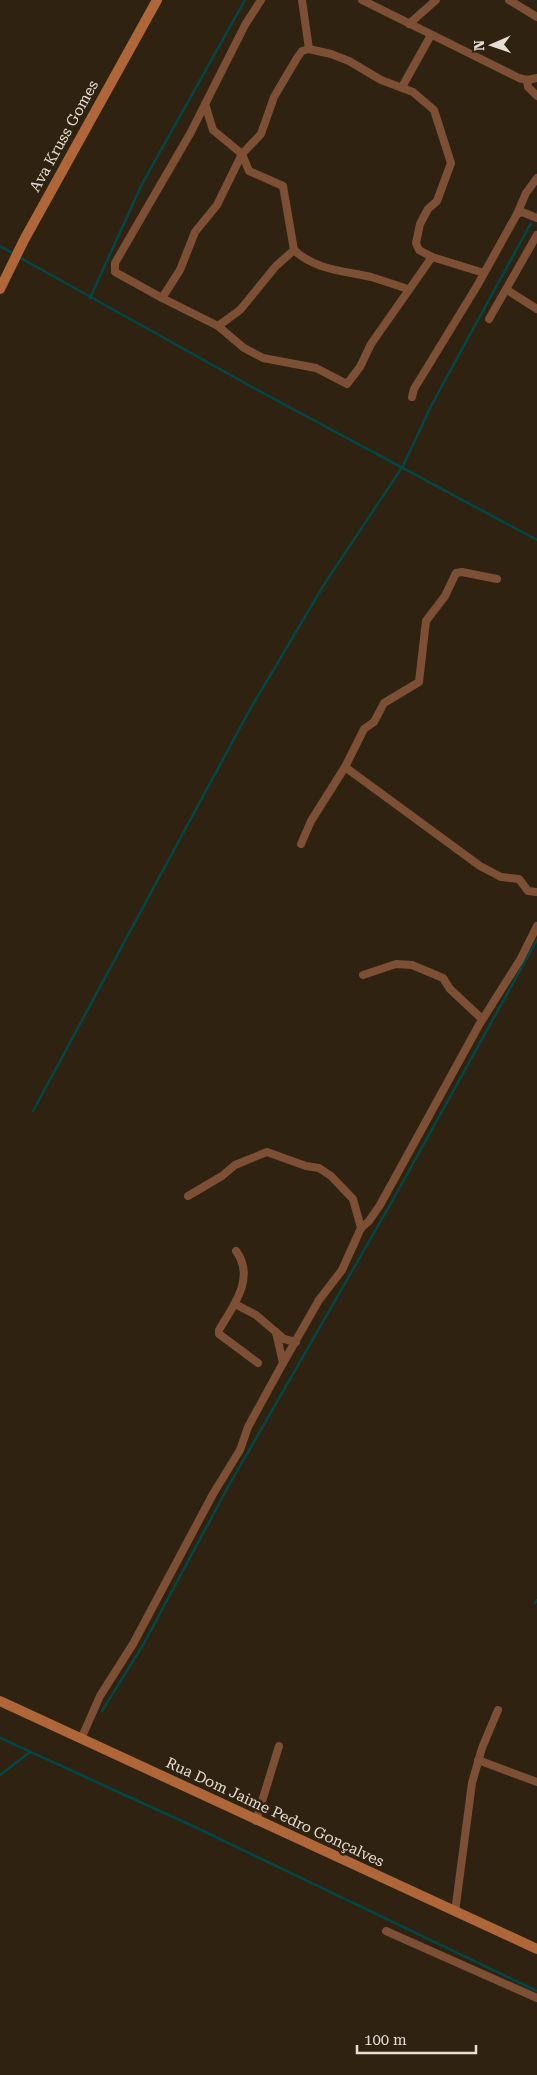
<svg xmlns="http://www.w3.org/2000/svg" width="537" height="2075" font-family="'Roboto Serif',serif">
<rect width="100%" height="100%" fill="#2f2211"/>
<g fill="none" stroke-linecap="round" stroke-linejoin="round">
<!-- stream -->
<g stroke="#004747" stroke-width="2.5">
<path d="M 537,213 L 537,212"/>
<path d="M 0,246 L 14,254"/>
<path d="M 19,257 L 252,387 L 537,540"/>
<path d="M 90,298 L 142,184 L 245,0"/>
<path d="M 33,1111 L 249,711 L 325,583 L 403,466 L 431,406 L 531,223"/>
<path d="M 535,1603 L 537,1600"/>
<path d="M 102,1711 L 143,1645 L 228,1487 L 390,1205 L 537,940"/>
<path d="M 0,1738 L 195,1827 L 537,1991"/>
<path d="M 0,1775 L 30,1752"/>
</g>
<!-- street -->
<g stroke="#7d5035" stroke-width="8">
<path d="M 261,0 L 245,25 L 191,132 L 115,263 L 115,272 L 162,298 L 218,326 L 240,310 L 276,266 L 294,250 C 315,270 345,271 371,277 C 384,281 396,285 408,289"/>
<path d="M 302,0 L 309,49"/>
<path d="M 362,0 L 519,78 L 527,80 L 537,78"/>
<path d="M 509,0 L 537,17"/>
<path d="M 409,24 L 436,0"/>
<path d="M 527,80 L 528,87 L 537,96"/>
<path d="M 402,87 L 431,35"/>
<path d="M 205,104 L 213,130 L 242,154 L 249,171 L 283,186 L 294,250"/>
<path d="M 517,214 L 526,193 L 537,178"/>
<path d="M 507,290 L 537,309"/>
<path d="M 162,298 L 180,270 L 195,232 L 217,205 L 242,154 L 261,134 L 274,97 L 297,58 L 302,51 L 309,49 L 331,54 L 349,61 L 381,80 L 413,92 L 434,110 L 451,163 L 437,201 L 428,209 L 420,224 L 416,243 L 419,250 L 432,257 L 484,273"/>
<path d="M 489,319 L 537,235"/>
<path d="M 218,326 L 244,348 L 263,358 L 316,368 L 347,384 L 360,367 L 371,344 L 432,257"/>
<path d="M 412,397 L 414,389 L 477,286 L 517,214 L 522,212 L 537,218"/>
<path d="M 345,767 L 364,729 L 374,722 L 384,703 L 419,682 L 426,621 L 445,596 L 456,573 L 462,572 L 497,579"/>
<path d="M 301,844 L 311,821 L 345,767 L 480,866 L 501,877 L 519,879 L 528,891 L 537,892"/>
<path d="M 363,975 L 396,964 L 412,965 L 443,978 L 450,989 L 482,1019"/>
<path d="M 188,1196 L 222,1176 L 235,1165 L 267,1152 L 306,1166 L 319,1168 L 331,1176 L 353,1199 L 361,1228"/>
<path d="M 236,1251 C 256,1278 233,1306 219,1330 L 219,1334 L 258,1363"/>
<path d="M 235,1304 L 256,1315 L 284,1339 L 296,1342"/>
<path d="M 276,1332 L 283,1363"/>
<path d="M 81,1739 L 100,1696 L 133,1644 L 213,1494 L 240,1450 L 248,1427 L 283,1363 L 319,1300 L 342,1270 L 361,1228 L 369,1221 L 380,1205 L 479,1025 L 520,960 L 537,926"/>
<path d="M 478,1760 L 537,1782"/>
<path d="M 256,1821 L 279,1746"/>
<path d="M 455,1912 L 472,1783 L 482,1748 L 498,1710"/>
<path d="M 386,1931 L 537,1998"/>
</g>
<!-- secondary -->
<g stroke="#af6739" stroke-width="10">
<path d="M 0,289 L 24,240 L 157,0"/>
<path d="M 0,1701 L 537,1949"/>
</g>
</g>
<g text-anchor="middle" stroke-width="5" stroke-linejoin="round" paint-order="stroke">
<!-- street labels -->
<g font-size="15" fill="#e6ddd3" stroke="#2f2211">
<text transform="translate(64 136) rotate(-61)" y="5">Ava Kruss Gomes</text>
<text transform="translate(275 1812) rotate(25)" y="5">Rua Dom Jaime Pedro Gonçalves</text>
</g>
</g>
<!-- north arrow -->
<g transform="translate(492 45) rotate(268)" stroke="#2f2211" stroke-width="4" paint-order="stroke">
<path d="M0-4L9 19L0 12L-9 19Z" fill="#e6ddd3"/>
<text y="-8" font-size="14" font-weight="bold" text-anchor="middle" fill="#e6ddd3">N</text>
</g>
<!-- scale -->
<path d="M357 2045v8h119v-8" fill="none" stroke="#e6ddd3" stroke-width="2.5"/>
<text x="364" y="2045" font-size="15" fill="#e6ddd3" stroke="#2f2211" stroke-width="4" paint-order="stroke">100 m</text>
</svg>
